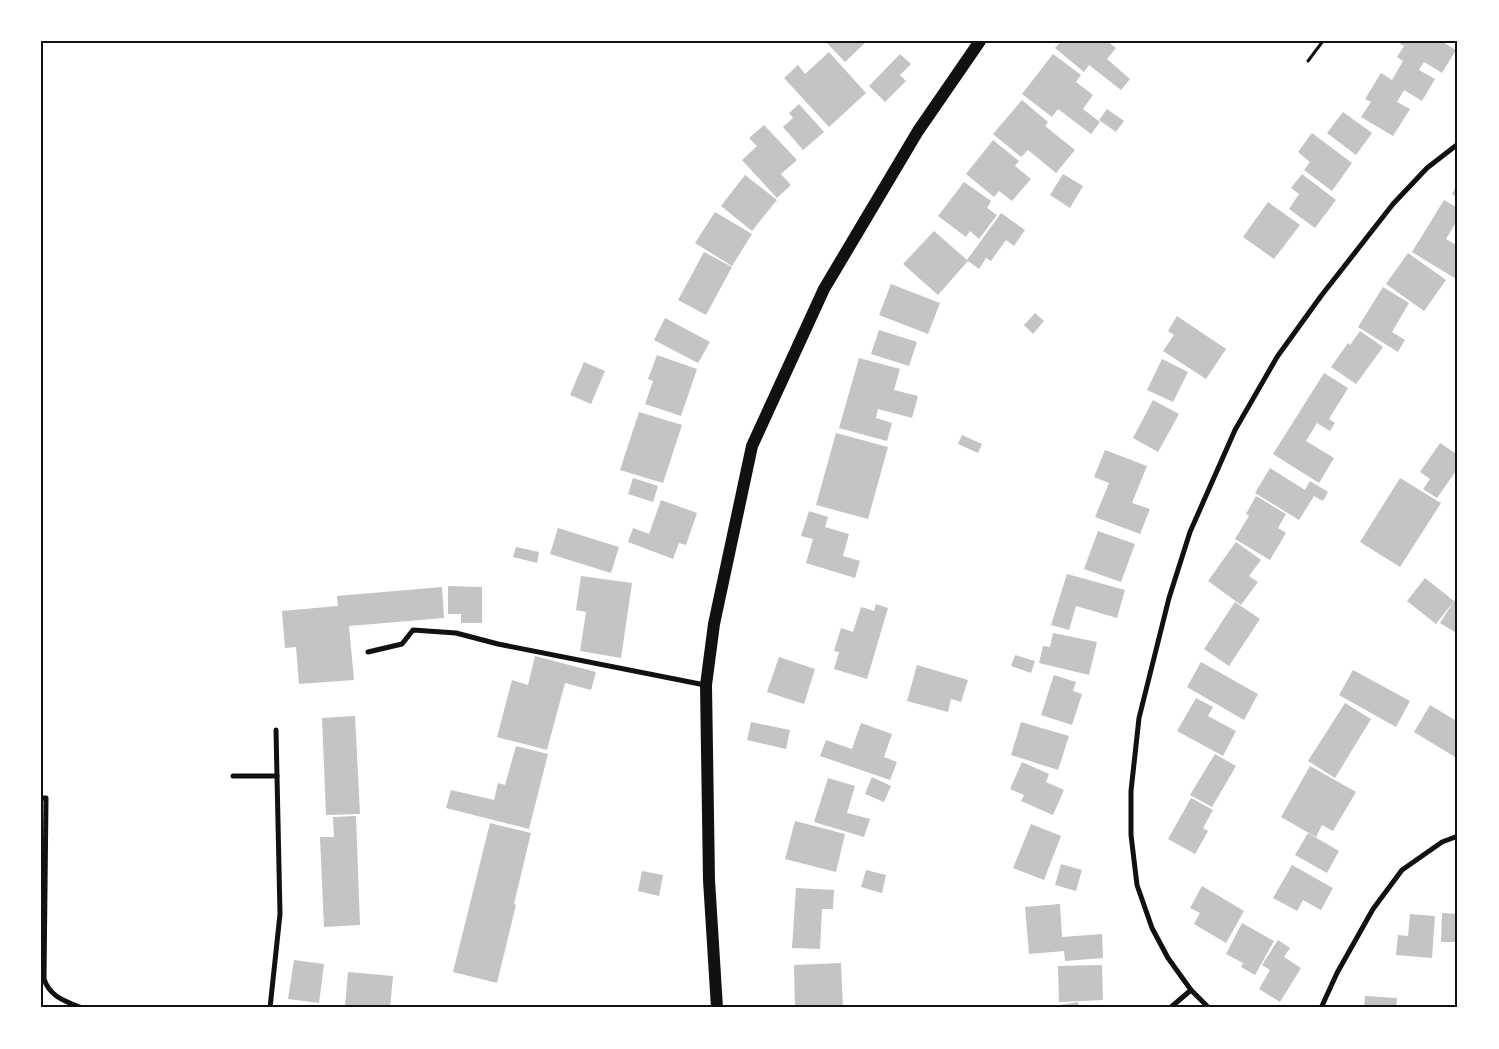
<svg xmlns="http://www.w3.org/2000/svg" width="1499" height="1049" font-family="'Noto Sans',sans-serif">
<rect width="100%" height="100%" fill="#fff"/>
<!-- building -->
<g fill="#c4c4c4">
<path d="M 825,41 L 867,41 L 845,62 Z"/>
<path d="M 1061,41 L 1107,41 L 1116,48 L 1107,59 L 1130,79 L 1121,90 L 1089,65 L 1084,72 L 1055,48 Z"/>
<path d="M 1396,41 L 1441,41 L 1456,50 L 1442,73 L 1424,62 L 1419,70 L 1435,79 L 1422,101 L 1404,90 L 1397,102 L 1410,109 L 1393,136 L 1361,117 L 1371,102 L 1365,99 L 1381,73 L 1392,80 L 1403,61 L 1397,57 L 1404,46 Z"/>
<path d="M 829,52 L 866,93 L 829,127 L 784,78 L 798,65 L 805,74 Z"/>
<path d="M 900,54 L 911,64 L 900,75 L 906,81 L 885,102 L 869,86 Z"/>
<path d="M 1053,54 L 1081,75 L 1076,82 L 1093,95 L 1083,109 L 1100,122 L 1091,134 L 1058,109 L 1052,117 L 1022,94 Z"/>
<path d="M 1022,100 L 1048,122 L 1045,126 L 1075,150 L 1056,173 L 1028,150 L 1021,157 L 993,134 Z"/>
<path d="M 799,104 L 824,132 L 803,150 L 783,127 L 793,118 L 789,113 Z"/>
<path d="M 1107,109 L 1124,121 L 1116,132 L 1099,120 Z"/>
<path d="M 1343,112 L 1372,133 L 1356,155 L 1327,133 Z"/>
<path d="M 764,125 L 797,160 L 781,174 L 791,185 L 777,198 L 742,160 L 757,146 L 749,138 Z"/>
<path d="M 1312,133 L 1352,163 L 1332,191 L 1304,170 L 1310,162 L 1298,152 Z"/>
<path d="M 993,140 L 1019,161 L 1015,166 L 1031,179 L 1012,201 L 999,191 L 994,197 L 966,174 Z"/>
<path d="M 1063,174 L 1083,186 L 1070,208 L 1050,195 Z"/>
<path d="M 1302,174 L 1336,200 L 1315,228 L 1289,209 L 1299,194 L 1291,188 Z"/>
<path d="M 745,175 L 777,200 L 752,231 L 721,206 Z"/>
<path d="M 964,182 L 991,201 L 987,208 L 997,215 L 979,239 L 970,231 L 966,237 L 938,216 Z"/>
<path d="M 1458,183 L 1458,198 L 1452,194 Z"/>
<path d="M 1444,200 L 1458,208 L 1458,219 L 1446,239 L 1458,246 L 1458,275 L 1456,279 L 1412,252 Z"/>
<path d="M 1268,202 L 1300,225 L 1274,259 L 1243,237 Z"/>
<path d="M 715,212 L 752,234 L 732,266 L 695,243 Z"/>
<path d="M 1001,213 L 1025,230 L 1014,246 L 1006,240 L 991,261 L 986,258 L 979,269 L 968,261 L 938,295 L 903,264 L 934,231 L 967,260 Z"/>
<path d="M 704,252 L 732,267 L 706,315 L 678,300 Z"/>
<path d="M 1408,253 L 1446,280 L 1424,311 L 1386,284 Z"/>
<path d="M 891,284 L 940,303 L 928,334 L 879,315 Z"/>
<path d="M 1383,287 L 1409,303 L 1392,332 L 1405,340 L 1398,352 L 1358,327 Z"/>
<path d="M 1035,313 L 1044,321 L 1033,334 L 1024,325 Z"/>
<path d="M 1177,316 L 1226,349 L 1206,379 L 1163,351 L 1174,335 L 1168,331 Z"/>
<path d="M 665,318 L 710,342 L 698,363 L 654,340 Z"/>
<path d="M 879,330 L 917,342 L 909,366 L 871,354 Z"/>
<path d="M 1360,331 L 1383,347 L 1356,384 L 1331,367 L 1348,343 L 1350,345 Z"/>
<path d="M 657,355 L 697,369 L 681,416 L 645,404 L 653,381 L 648,379 Z"/>
<path d="M 859,358 L 900,369 L 894,390 L 918,396 L 912,418 L 878,409 L 876,418 L 892,423 L 887,441 L 839,428 Z"/>
<path d="M 1162,359 L 1188,372 L 1173,402 L 1147,390 Z"/>
<path d="M 584,362 L 605,371 L 591,404 L 570,395 Z"/>
<path d="M 1324,373 L 1348,388 L 1329,419 L 1335,423 L 1330,431 L 1317,423 L 1306,441 L 1334,458 L 1319,483 L 1273,454 Z"/>
<path d="M 1153,400 L 1179,414 L 1158,452 L 1133,438 Z"/>
<path d="M 639,412 L 682,425 L 663,483 L 620,470 Z"/>
<path d="M 836,433 L 888,447 L 868,519 L 816,505 Z"/>
<path d="M 962,435 L 982,444 L 978,453 L 958,444 Z"/>
<path d="M 1440,443 L 1458,455 L 1458,468 L 1437,498 L 1423,489 L 1430,479 L 1420,472 Z"/>
<path d="M 1105,450 L 1147,466 L 1132,503 L 1150,509 L 1140,534 L 1095,517 L 1109,483 L 1094,477 Z"/>
<path d="M 1270,468 L 1305,490 L 1310,481 L 1328,492 L 1323,501 L 1314,496 L 1299,520 L 1255,493 Z"/>
<path d="M 633,478 L 658,486 L 653,502 L 628,494 Z"/>
<path d="M 1400,478 L 1441,503 L 1400,567 L 1360,542 Z"/>
<path d="M 1256,496 L 1286,514 L 1278,528 L 1286,533 L 1270,560 L 1235,539 L 1249,516 L 1246,514 Z"/>
<path d="M 661,500 L 697,513 L 686,545 L 679,543 L 673,559 L 628,542 L 633,528 L 649,534 Z"/>
<path d="M 809,511 L 828,517 L 825,527 L 849,534 L 843,556 L 860,561 L 855,578 L 806,563 L 813,539 L 801,536 Z"/>
<path d="M 558,528 L 619,547 L 611,573 L 550,554 Z"/>
<path d="M 1098,531 L 1135,544 L 1121,582 L 1084,569 Z"/>
<path d="M 1236,542 L 1261,560 L 1249,576 L 1258,582 L 1241,605 L 1208,581 Z"/>
<path d="M 516,547 L 539,552 L 537,563 L 513,557 Z"/>
<path d="M 1067,574 L 1125,590 L 1117,618 L 1076,606 L 1069,630 L 1051,625 Z"/>
<path d="M 581,576 L 632,583 L 621,658 L 580,651 L 586,612 L 576,610 Z"/>
<path d="M 1425,578 L 1454,601 L 1436,624 L 1407,601 Z"/>
<path d="M 448,586 L 482,587 L 482,623 L 461,623 L 461,614 L 448,614 Z"/>
<path d="M 442,587 L 444,618 L 349,626 L 354,680 L 299,684 L 296,647 L 285,648 L 282,611 L 338,606 L 337,596 Z"/>
<path d="M 1456,598 L 1458,598 L 1458,634 L 1440,623 Z"/>
<path d="M 1235,602 L 1260,619 L 1229,666 L 1204,649 Z"/>
<path d="M 876,604 L 888,608 L 867,679 L 834,669 L 839,652 L 834,651 L 841,628 L 853,632 L 861,607 L 874,611 Z"/>
<path d="M 1053,633 L 1097,642 L 1089,675 L 1039,663 L 1043,646 L 1050,647 Z"/>
<path d="M 1015,655 L 1035,661 L 1031,673 L 1011,666 Z"/>
<path d="M 535,656 L 596,672 L 591,690 L 565,683 L 547,750 L 497,737 L 512,680 L 528,685 Z"/>
<path d="M 779,657 L 815,669 L 804,704 L 767,692 Z"/>
<path d="M 1201,662 L 1258,694 L 1244,720 L 1187,687 Z"/>
<path d="M 917,665 L 968,680 L 961,702 L 951,699 L 948,712 L 907,701 Z"/>
<path d="M 1353,670 L 1410,701 L 1396,727 L 1339,695 Z"/>
<path d="M 1054,675 L 1076,682 L 1073,691 L 1082,694 L 1072,725 L 1041,715 Z"/>
<path d="M 1196,698 L 1213,707 L 1208,716 L 1236,731 L 1223,756 L 1177,731 Z"/>
<path d="M 1345,703 L 1371,719 L 1335,778 L 1308,761 Z"/>
<path d="M 1430,705 L 1458,722 L 1458,752 L 1455,757 L 1414,732 Z"/>
<path d="M 355,716 L 360,814 L 326,815 L 322,718 Z"/>
<path d="M 751,722 L 790,730 L 786,749 L 747,740 Z"/>
<path d="M 1021,722 L 1069,736 L 1058,770 L 1011,755 Z"/>
<path d="M 861,723 L 892,734 L 884,757 L 897,762 L 890,780 L 820,756 L 826,740 L 852,749 Z"/>
<path d="M 516,746 L 548,754 L 529,829 L 446,808 L 451,790 L 494,800 L 498,783 L 505,785 Z"/>
<path d="M 1215,754 L 1236,766 L 1212,807 L 1190,795 Z"/>
<path d="M 1022,762 L 1049,774 L 1046,782 L 1064,790 L 1053,815 L 1021,801 L 1024,795 L 1010,789 Z"/>
<path d="M 1310,766 L 1356,792 L 1333,831 L 1322,825 L 1316,837 L 1281,817 Z"/>
<path d="M 872,777 L 891,786 L 884,802 L 865,794 Z"/>
<path d="M 828,778 L 855,786 L 847,813 L 870,819 L 864,837 L 814,822 Z"/>
<path d="M 1191,798 L 1213,810 L 1203,828 L 1208,831 L 1195,854 L 1168,839 Z"/>
<path d="M 356,816 L 360,925 L 324,927 L 320,837 L 334,837 L 333,817 Z"/>
<path d="M 795,821 L 845,834 L 836,872 L 785,859 Z"/>
<path d="M 490,823 L 531,833 L 514,904 L 516,905 L 497,983 L 453,972 Z"/>
<path d="M 1031,824 L 1061,836 L 1044,880 L 1013,868 Z"/>
<path d="M 1308,833 L 1339,851 L 1327,873 L 1295,855 Z"/>
<path d="M 1061,864 L 1082,870 L 1076,891 L 1055,885 Z"/>
<path d="M 1292,865 L 1333,888 L 1321,910 L 1303,900 L 1297,911 L 1273,898 Z"/>
<path d="M 866,870 L 886,875 L 882,893 L 861,887 Z"/>
<path d="M 642,871 L 663,875 L 659,896 L 638,891 Z"/>
<path d="M 1202,886 L 1244,911 L 1226,943 L 1194,924 L 1200,913 L 1190,908 Z"/>
<path d="M 796,888 L 834,890 L 833,909 L 822,909 L 820,949 L 792,948 Z"/>
<path d="M 1060,904 L 1062,937 L 1102,934 L 1103,958 L 1065,961 L 1064,951 L 1029,954 L 1025,907 Z"/>
<path d="M 1442,913 L 1458,914 L 1458,942 L 1441,942 Z"/>
<path d="M 1410,914 L 1435,916 L 1432,958 L 1396,955 L 1398,935 L 1408,936 Z"/>
<path d="M 1242,923 L 1274,941 L 1255,975 L 1241,967 L 1243,963 L 1226,954 Z"/>
<path d="M 1278,940 L 1290,948 L 1284,957 L 1301,968 L 1280,1002 L 1259,989 L 1270,970 L 1262,965 Z"/>
<path d="M 294,960 L 324,964 L 319,1003 L 288,999 Z"/>
<path d="M 841,963 L 843,1008 L 795,1008 L 794,965 Z"/>
<path d="M 1102,965 L 1103,1000 L 1059,1002 L 1058,966 Z"/>
<path d="M 348,972 L 393,976 L 390,1008 L 345,1006 Z"/>
<path d="M 1365,996 L 1397,998 L 1396,1008 L 1364,1008 Z"/>
<path d="M 1078,1002 L 1079,1008 L 1049,1008 L 1049,1007 Z"/>
</g>
<g fill="none" stroke-linecap="round" stroke-linejoin="round">
<!-- path -->
<path stroke="#111" stroke-width="3" d="M 1308,61 L 1323,41"/>
<!-- minor -->
<g stroke="#111" stroke-width="5">
<path d="M 368,652 L 402,644 L 413,630 L 456,633 L 498,644 L 705,685"/>
<path d="M 233,776 L 277,776"/>
<path d="M 41,798 L 46,798 L 44,979 C 50,997 65,1001 82,1008"/>
<path d="M 270,1008 L 280,914 L 276,730"/>
<path d="M 1170,1008 L 1191,990"/>
<path d="M 1209,1008 L 1191,990 L 1168,958 L 1152,928 L 1137,885 L 1131,835 L 1131,791 L 1139,718 L 1169,598 L 1190,532 L 1235,430 L 1277,357 L 1321,296 L 1393,204 L 1427,168 L 1458,144"/>
<path d="M 1321,1008 L 1337,973 L 1373,909 L 1402,870 L 1442,842 L 1458,836"/>
</g>
<!-- primary -->
<path stroke="#111" stroke-width="12" d="M 717,1008 L 709,880 L 706,685 L 714,624 L 752,446 L 824,289 L 918,131 L 980,41"/>
</g>
<!-- border -->
<rect width="1499" height="1049" fill="none" stroke="#ffffff" stroke-width="85"/>
<rect x="42" y="42" width="1414" height="964" fill="none" stroke="#111" stroke-width="2"/>
</svg>
